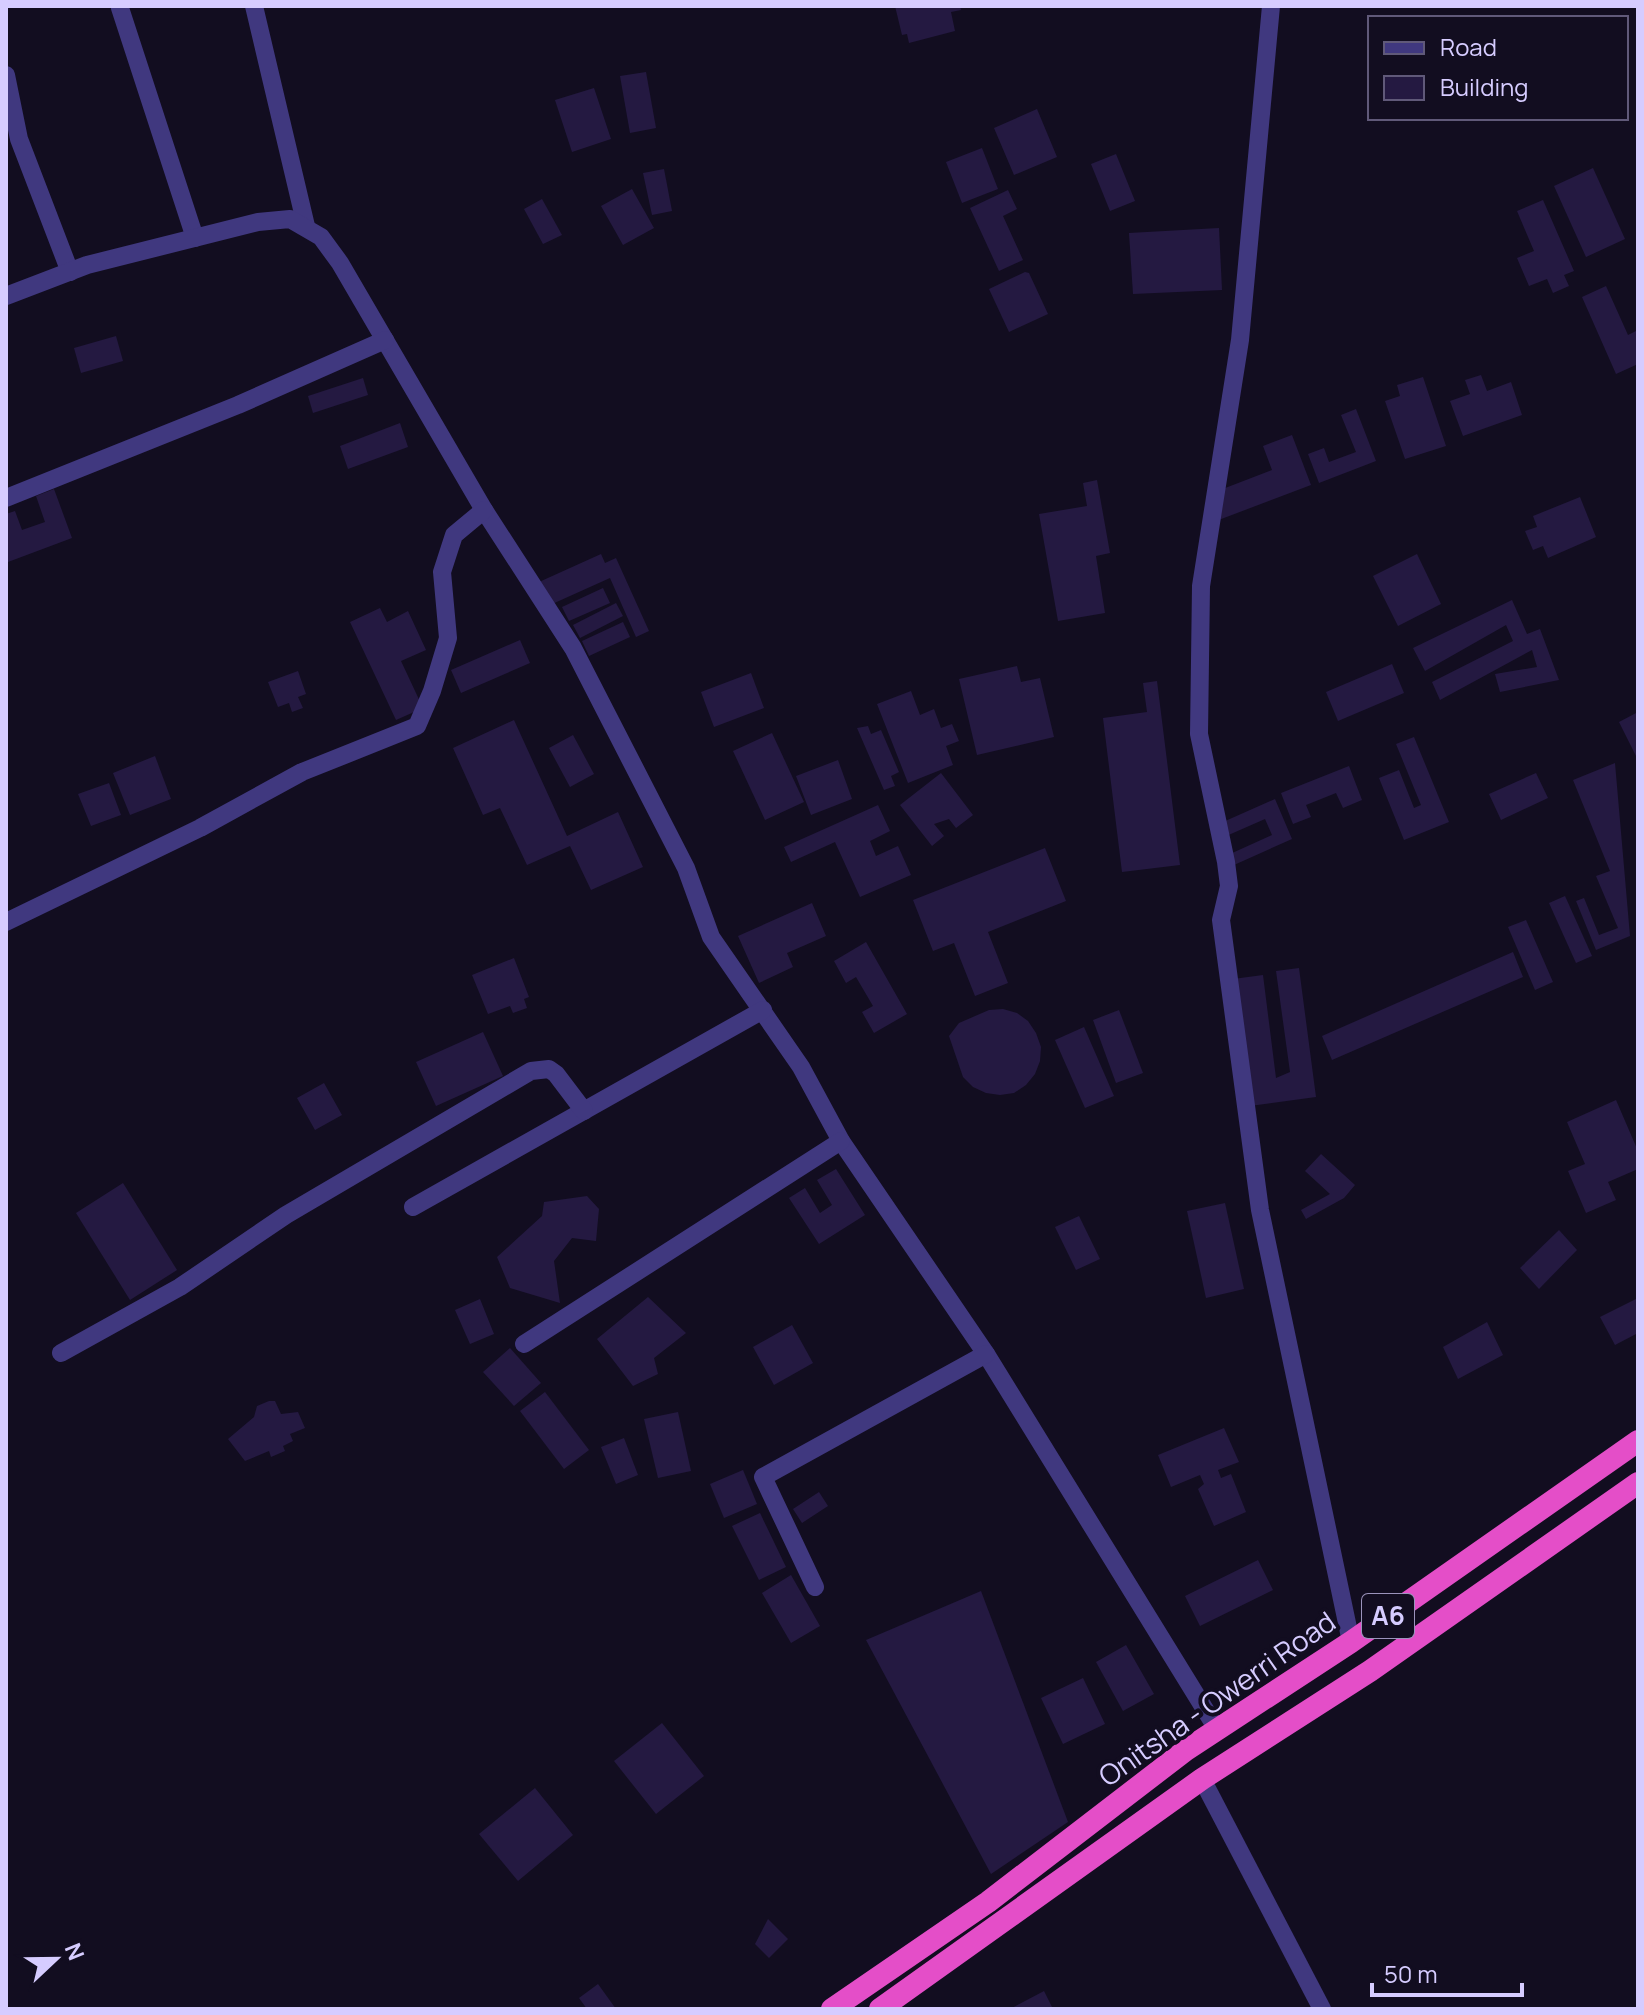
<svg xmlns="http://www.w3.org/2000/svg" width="1644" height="2015" font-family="Manrope,sans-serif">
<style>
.building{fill:#241941}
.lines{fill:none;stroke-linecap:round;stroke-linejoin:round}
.minor{stroke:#40387f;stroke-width:18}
.trunk{stroke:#e44ec8;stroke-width:22}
.labels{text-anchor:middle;stroke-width:8;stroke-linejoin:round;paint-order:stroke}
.shield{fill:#120d20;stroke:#9b93bc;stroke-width:2}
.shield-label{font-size:26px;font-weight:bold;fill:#d6ccff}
.street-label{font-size:28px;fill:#d6ccff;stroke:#120d20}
</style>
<rect width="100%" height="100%" fill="#120d20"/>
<!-- building -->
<g class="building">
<path d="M 895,6 L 960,6 L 961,10 L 951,12 L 955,31 L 909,43 L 907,34 L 902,35 Z"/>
<path d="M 646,72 L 656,128 L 630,133 L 620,76 Z"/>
<path d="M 594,88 L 611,139 L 572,152 L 555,100 Z"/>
<path d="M 1037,109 L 1057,157 L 1014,175 L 994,128 Z"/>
<path d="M 982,148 L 998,189 L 962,203 L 946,162 Z"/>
<path d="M 1116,154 L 1135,201 L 1110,211 L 1091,164 Z"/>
<path d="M 1593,168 L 1625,239 L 1586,257 L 1554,186 Z"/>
<path d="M 664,169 L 672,211 L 652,215 L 643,173 Z"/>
<path d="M 632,189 L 654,228 L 623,245 L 601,206 Z"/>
<path d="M 1008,190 L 1017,209 L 1003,216 L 1023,260 L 999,271 L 970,208 Z"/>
<path d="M 542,199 L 562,235 L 543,244 L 524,209 Z"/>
<path d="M 1543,200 L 1574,271 L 1564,275 L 1569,286 L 1553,293 L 1547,279 L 1529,286 L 1517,258 L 1534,251 L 1517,211 Z"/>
<path d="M 1219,228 L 1222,290 L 1133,294 L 1129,233 Z"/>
<path d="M 1025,272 L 1029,273 L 1048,314 L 1009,332 L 989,289 Z"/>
<path d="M 1606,286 L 1628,335 L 1638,330 L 1638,364 L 1616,374 L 1582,297 Z"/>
<path d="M 116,336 L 123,361 L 81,373 L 74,348 Z"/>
<path d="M 1481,375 L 1487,391 L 1511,382 L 1522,415 L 1463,436 L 1450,401 L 1470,394 L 1465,380 Z"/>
<path d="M 1423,377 L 1446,446 L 1405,459 L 1385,401 L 1400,396 L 1397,385 Z"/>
<path d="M 363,378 L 368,395 L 313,413 L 308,396 Z"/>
<path d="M 1356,409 L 1376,461 L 1319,483 L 1308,454 L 1324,448 L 1329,462 L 1356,452 L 1341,415 Z"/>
<path d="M 400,423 L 408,447 L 348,469 L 340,446 Z"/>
<path d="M 1292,435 L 1311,485 L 1216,521 L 1220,490 L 1272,470 L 1263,446 Z"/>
<path d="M 1097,480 L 1110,553 L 1096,556 L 1105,613 L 1058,621 L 1039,514 L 1087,506 L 1083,483 Z"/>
<path d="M 54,489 L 72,538 L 8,562 L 6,514 L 15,511 L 22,530 L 45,522 L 36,496 Z"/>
<path d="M 1580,497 L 1596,537 L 1548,558 L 1543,546 L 1533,550 L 1525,531 L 1537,527 L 1533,516 Z"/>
<path d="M 601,554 L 605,563 L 616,558 L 649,631 L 636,637 L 610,578 L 550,605 L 539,582 Z"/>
<path d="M 1417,554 L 1441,604 L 1398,626 L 1373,576 Z"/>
<path d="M 603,588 L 610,603 L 569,621 L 562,607 Z"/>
<path d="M 1512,600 L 1527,634 L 1540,629 L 1559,680 L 1500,692 L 1495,674 L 1537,667 L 1532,650 L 1440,700 L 1432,682 L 1513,641 L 1506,625 L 1425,671 L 1413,648 Z"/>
<path d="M 616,603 L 623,616 L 580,638 L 573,625 Z"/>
<path d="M 380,608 L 387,622 L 408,611 L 426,650 L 401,661 L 423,708 L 396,720 L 350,622 Z"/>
<path d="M 623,622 L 630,637 L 589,656 L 582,641 Z"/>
<path d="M 520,640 L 530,663 L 461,693 L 451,670 Z"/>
<path d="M 1392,664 L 1404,693 L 1338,721 L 1326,692 Z"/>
<path d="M 1017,666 L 1021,682 L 1040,678 L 1054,737 L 977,755 L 959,679 Z"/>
<path d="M 298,671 L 306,694 L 298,697 L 303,708 L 292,712 L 289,703 L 278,707 L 268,682 Z"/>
<path d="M 751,673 L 764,708 L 714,727 L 701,692 Z"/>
<path d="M 1157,681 L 1180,865 L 1122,872 L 1103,718 L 1147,712 L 1143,683 Z"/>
<path d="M 911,691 L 920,715 L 934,709 L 941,728 L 952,724 L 959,741 L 946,746 L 953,765 L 908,783 L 877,704 Z"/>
<path d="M 1638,712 L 1638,760 L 1619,722 Z"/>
<path d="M 514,720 L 567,836 L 618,812 L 643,867 L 591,890 L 570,846 L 527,865 L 500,808 L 483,815 L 453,748 Z"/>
<path d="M 868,726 L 871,734 L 881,730 L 899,772 L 891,776 L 895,786 L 884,790 L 857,728 Z"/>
<path d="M 772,733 L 804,802 L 765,820 L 733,751 Z"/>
<path d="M 573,735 L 594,774 L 570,787 L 549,748 Z"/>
<path d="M 1414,737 L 1449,822 L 1404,840 L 1379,778 L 1399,770 L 1414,808 L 1421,805 L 1396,744 Z"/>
<path d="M 155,756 L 171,799 L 130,815 L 113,773 Z"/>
<path d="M 838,760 L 852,799 L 811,815 L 796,776 Z"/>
<path d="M 1615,763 L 1630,936 L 1596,950 L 1576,901 L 1584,898 L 1599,935 L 1618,928 L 1596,876 L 1610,871 L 1573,780 Z"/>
<path d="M 1349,766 L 1362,800 L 1343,808 L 1336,793 L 1306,805 L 1311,817 L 1293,824 L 1281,793 Z"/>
<path d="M 941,773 L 973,815 L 956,828 L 949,819 L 934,824 L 944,836 L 932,846 L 900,805 Z"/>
<path d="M 1536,773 L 1548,798 L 1501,820 L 1489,794 Z"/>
<path d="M 109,783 L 121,815 L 91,826 L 78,794 Z"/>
<path d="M 1275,799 L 1292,839 L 1234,865 L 1230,854 L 1272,835 L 1265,819 L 1224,837 L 1223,822 Z"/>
<path d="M 878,805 L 890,831 L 870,841 L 876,856 L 898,846 L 911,875 L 860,897 L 835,842 L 791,862 L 784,847 Z"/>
<path d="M 1045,848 L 1066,901 L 988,932 L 1008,983 L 975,996 L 954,943 L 933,951 L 913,900 Z"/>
<path d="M 1565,896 L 1592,956 L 1576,963 L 1549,903 Z"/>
<path d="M 812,903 L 826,936 L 787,953 L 793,967 L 759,983 L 738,936 Z"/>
<path d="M 1526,920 L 1553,982 L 1535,990 L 1508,927 Z"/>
<path d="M 866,942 L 907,1014 L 874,1033 L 862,1012 L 873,1006 L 856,977 L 846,983 L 834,961 Z"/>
<path d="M 1513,952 L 1523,977 L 1332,1060 L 1322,1036 Z"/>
<path d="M 514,958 L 529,997 L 524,999 L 527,1008 L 513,1013 L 510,1006 L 488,1014 L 472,975 Z"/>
<path d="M 1299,968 L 1316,1097 L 1250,1106 L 1233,979 L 1263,975 L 1276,1078 L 1290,1072 L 1276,971 Z"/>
<path d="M 1003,1009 L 1017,1013 L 1028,1021 L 1036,1033 L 1041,1047 L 1040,1061 L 1035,1074 L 1026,1085 L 1014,1093 L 1000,1095 L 986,1093 L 973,1087 L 963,1077 L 949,1036 L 959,1023 L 989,1010 Z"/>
<path d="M 1119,1010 L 1143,1073 L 1116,1083 L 1093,1020 Z"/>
<path d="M 1084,1027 L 1114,1096 L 1085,1108 L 1055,1040 Z"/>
<path d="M 483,1032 L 503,1076 L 436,1106 L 416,1062 Z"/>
<path d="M 324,1083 L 342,1115 L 315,1130 L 297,1098 Z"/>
<path d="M 1616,1100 L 1638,1151 L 1638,1169 L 1608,1182 L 1616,1200 L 1586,1213 L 1568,1171 L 1585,1164 L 1567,1122 Z"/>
<path d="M 1321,1154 L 1355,1185 L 1344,1198 L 1306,1219 L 1301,1210 L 1330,1194 L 1305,1171 Z"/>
<path d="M 836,1169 L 865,1215 L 819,1244 L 789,1198 L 805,1188 L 820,1213 L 832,1205 L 817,1180 Z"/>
<path d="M 123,1183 L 177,1270 L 130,1300 L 76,1213 Z"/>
<path d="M 587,1196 L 599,1209 L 596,1241 L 572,1238 L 554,1261 L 560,1303 L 510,1288 L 497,1257 L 542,1216 L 544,1202 Z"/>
<path d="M 1225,1203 L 1244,1289 L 1206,1298 L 1187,1211 Z"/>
<path d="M 1079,1216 L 1100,1259 L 1076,1270 L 1055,1227 Z"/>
<path d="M 1559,1230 L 1577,1250 L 1539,1289 L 1520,1268 Z"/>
<path d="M 648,1297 L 686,1333 L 654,1358 L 658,1374 L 633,1386 L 597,1339 Z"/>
<path d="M 1638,1298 L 1638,1333 L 1615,1345 L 1600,1317 Z"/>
<path d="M 480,1299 L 494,1334 L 470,1344 L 455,1310 Z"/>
<path d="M 1487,1322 L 1503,1355 L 1458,1379 L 1443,1347 Z"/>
<path d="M 792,1325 L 813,1363 L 774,1385 L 753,1347 Z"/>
<path d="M 510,1348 L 541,1383 L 514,1406 L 483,1372 Z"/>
<path d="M 545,1392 L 589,1450 L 564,1469 L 520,1411 Z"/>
<path d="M 269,1401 L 275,1401 L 281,1414 L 298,1412 L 305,1428 L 290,1434 L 293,1441 L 283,1446 L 285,1451 L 271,1457 L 269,1451 L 245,1461 L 228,1439 L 254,1417 L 257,1406 Z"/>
<path d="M 678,1412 L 691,1471 L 658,1478 L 644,1419 Z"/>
<path d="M 1224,1428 L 1239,1462 L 1218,1470 L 1221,1478 L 1231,1474 L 1246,1512 L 1214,1526 L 1198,1489 L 1204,1484 L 1200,1475 L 1171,1487 L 1158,1455 Z"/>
<path d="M 624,1438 L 638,1475 L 616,1484 L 601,1447 Z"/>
<path d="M 743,1470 L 757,1504 L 724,1518 L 710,1484 Z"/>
<path d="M 819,1492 L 828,1506 L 802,1523 L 793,1509 Z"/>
<path d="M 760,1513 L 786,1567 L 759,1580 L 732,1526 Z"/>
<path d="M 1258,1560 L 1273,1590 L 1200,1626 L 1185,1596 Z"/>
<path d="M 791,1575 L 820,1626 L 791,1643 L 762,1593 Z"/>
<path d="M 981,1591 L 1068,1822 L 991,1874 L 866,1640 Z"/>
<path d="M 1126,1645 L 1154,1694 L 1123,1711 L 1096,1662 Z"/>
<path d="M 1083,1678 L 1105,1724 L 1063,1744 L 1041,1698 Z"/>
<path d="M 662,1723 L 704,1776 L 656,1814 L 614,1761 Z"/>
<path d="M 535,1788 L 573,1835 L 518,1881 L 479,1834 Z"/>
<path d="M 768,1919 L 788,1939 L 769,1958 L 755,1944 Z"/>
<path d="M 598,1984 L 616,2009 L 587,2009 L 579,1998 Z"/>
<path d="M 1044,1991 L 1053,2009 L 1010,2009 Z"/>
</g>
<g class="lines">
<!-- minor -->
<g class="minor">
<path d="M 254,6 L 306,226"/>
<path d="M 1271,6 L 1240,340 L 1201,586 L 1199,734 L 1226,862 L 1229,886 L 1221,920 L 1260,1210 L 1351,1642"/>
<path d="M 120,8 L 195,238"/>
<path d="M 6,75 L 19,139 L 70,272"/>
<path d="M 6,296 L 87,265 L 258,222 L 290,219 L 321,237 L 340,263 L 484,510 L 573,648 L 686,868 L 711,937 L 801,1067 L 841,1141 L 986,1354 L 1217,1729"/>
<path d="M 6,498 L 238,405 L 385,340"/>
<path d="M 6,922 L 200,828 L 302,772 L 417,726 L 432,691 L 448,638 L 442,572 L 454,535 L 484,510"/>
<path d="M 413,1207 L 763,1010"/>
<path d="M 524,1344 L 841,1141"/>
<path d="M 61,1353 L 180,1287 L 286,1215 L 531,1071 L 549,1069 L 556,1074 L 584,1111"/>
<path d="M 815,1587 L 763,1477 L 986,1354"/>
<path d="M 1202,1779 L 1322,2009"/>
</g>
<!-- trunk -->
<g class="trunk">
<path d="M 832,2009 L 988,1902 L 1186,1750 L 1351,1642 L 1638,1441"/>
<path d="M 880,2009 L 1202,1779 L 1370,1671 L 1638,1483"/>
</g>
</g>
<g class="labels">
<!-- shield labels -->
<rect class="shield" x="1362" y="1594" width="52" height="44" rx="6"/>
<g class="shield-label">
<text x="1388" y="1625">A6</text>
</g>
<!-- street labels -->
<g class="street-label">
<text transform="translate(1217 1699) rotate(-35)" y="10">Onitsha - Owerri Road</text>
</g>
</g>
<!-- border -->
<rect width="1644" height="2015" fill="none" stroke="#d6ccff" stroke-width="16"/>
<!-- legend -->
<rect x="1368" y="16" width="260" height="104" fill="#120d20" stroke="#605979" stroke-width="2"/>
<rect x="1384" y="42" width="40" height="12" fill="#40387f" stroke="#605979" stroke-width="2"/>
<text x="1440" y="56" font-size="24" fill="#d6ccff">Road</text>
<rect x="1384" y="76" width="40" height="24" fill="#241941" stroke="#605979" stroke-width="2"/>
<text x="1440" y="96" font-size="24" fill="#d6ccff">Building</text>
<!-- north arrow -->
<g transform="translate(56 1959) rotate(68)" stroke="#120d20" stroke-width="6" paint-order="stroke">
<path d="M0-6L14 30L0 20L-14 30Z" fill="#d6ccff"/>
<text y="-12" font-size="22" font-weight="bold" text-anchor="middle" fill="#d6ccff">N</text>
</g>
<!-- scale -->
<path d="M1372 1983v12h150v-12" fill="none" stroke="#d6ccff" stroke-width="4"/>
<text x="1384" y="1983" font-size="24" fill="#d6ccff" stroke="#120d20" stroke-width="6" paint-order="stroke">50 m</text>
</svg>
